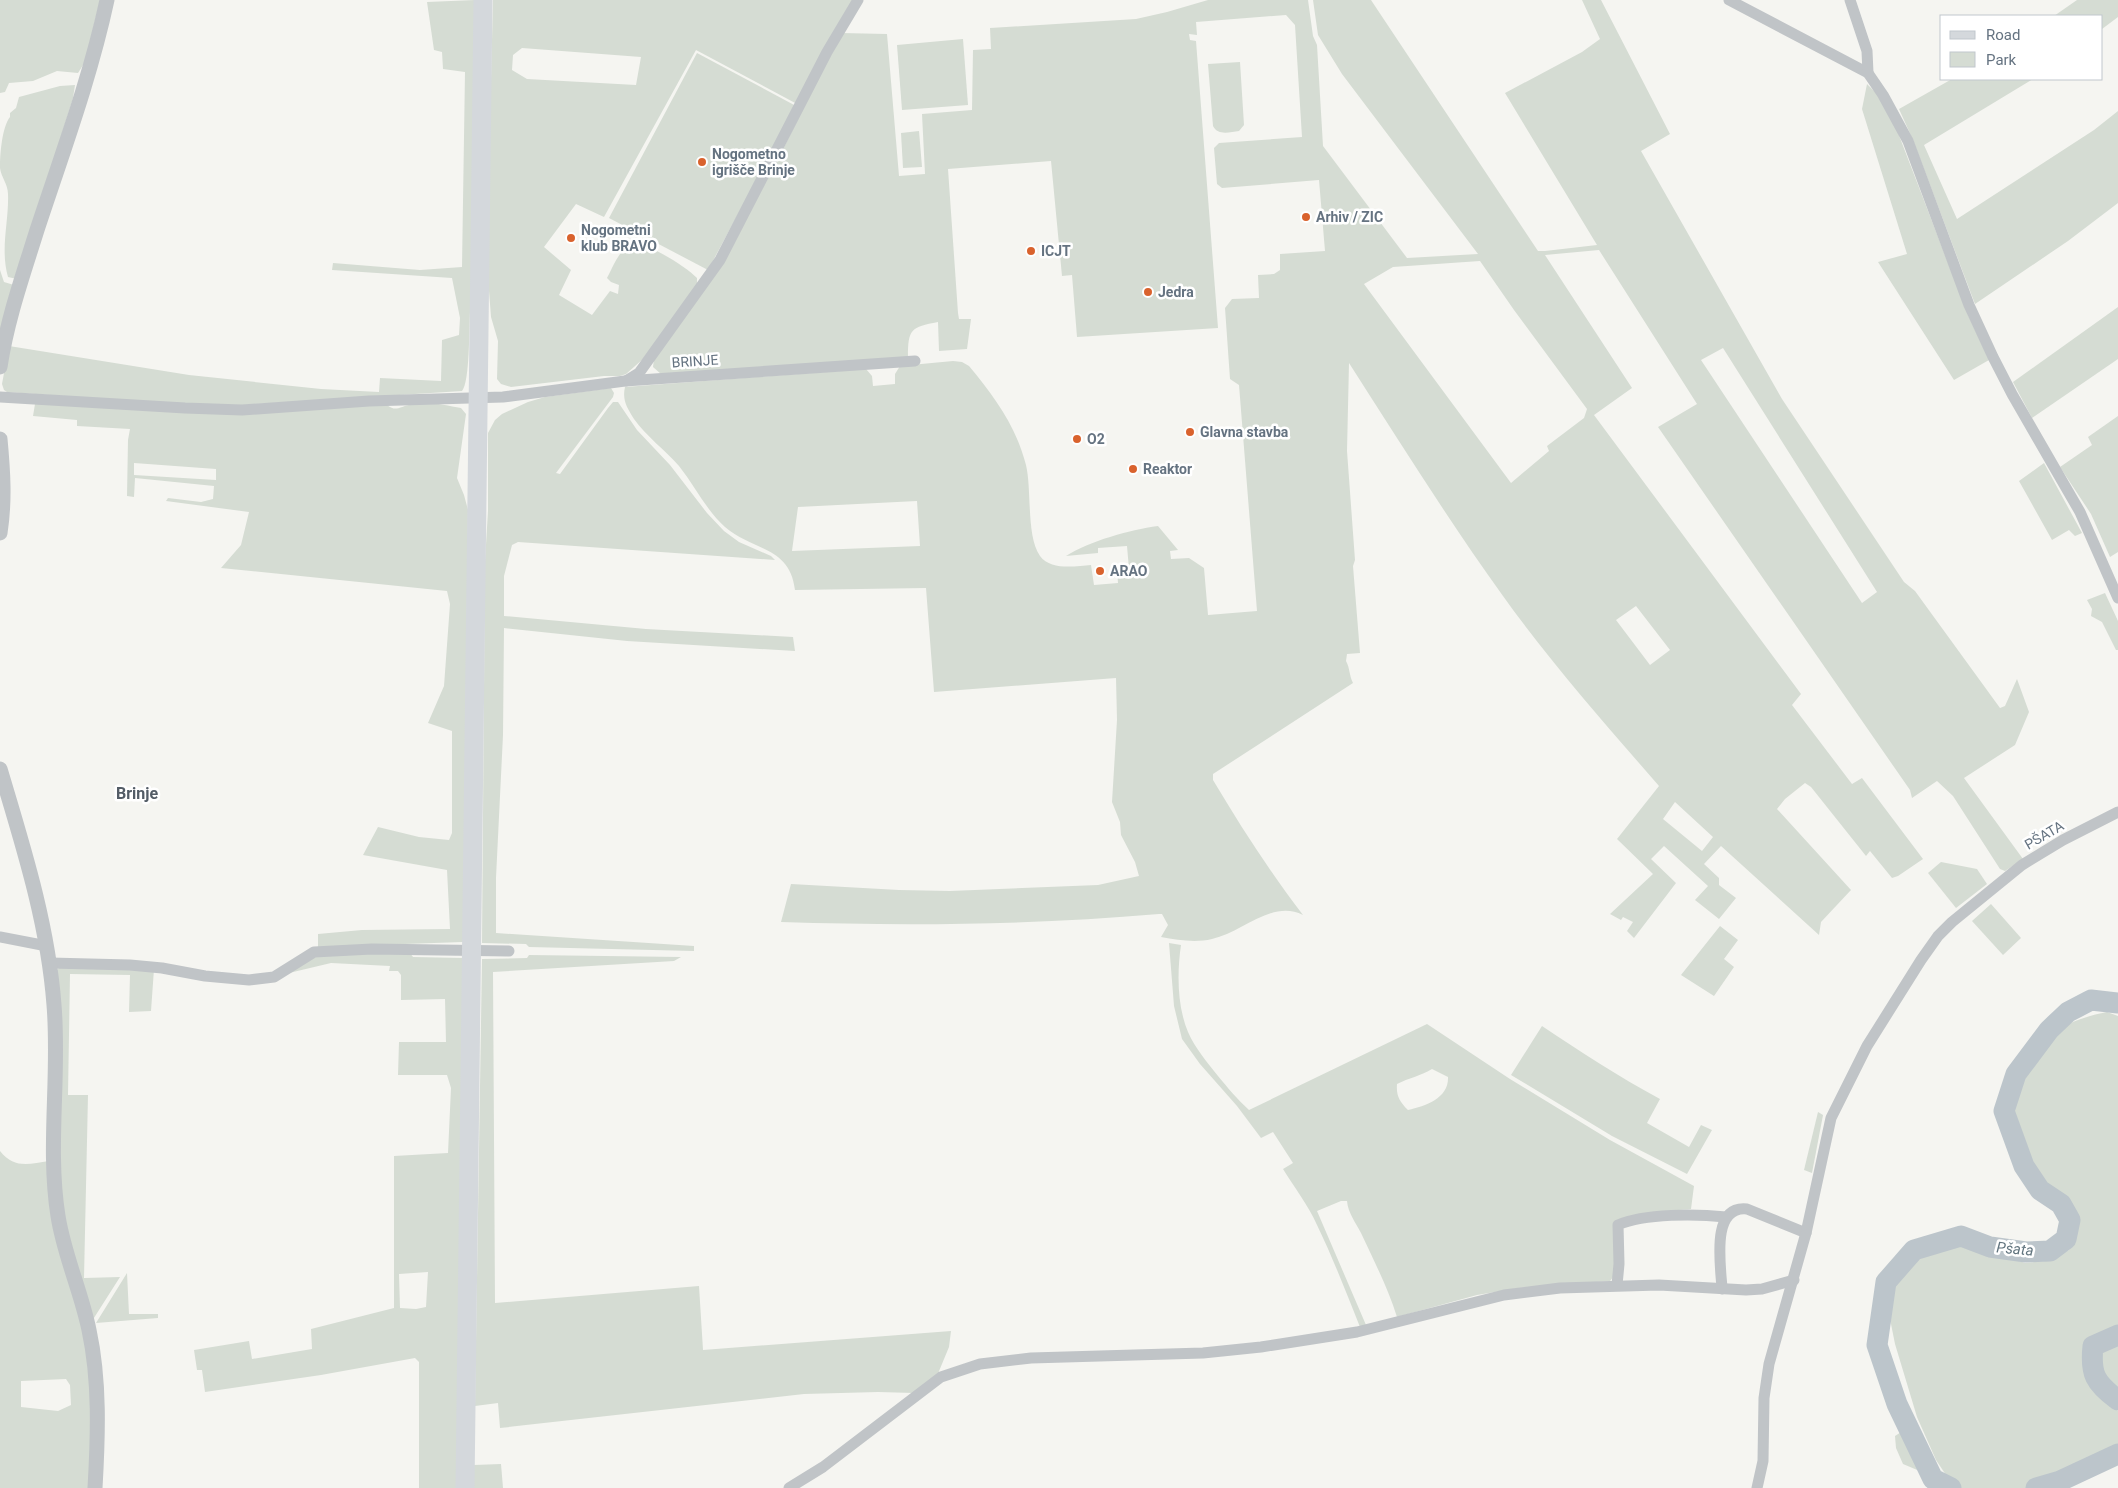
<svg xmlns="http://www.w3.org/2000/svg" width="2118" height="1488" font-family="Roboto,sans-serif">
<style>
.green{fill:#d5dcd3;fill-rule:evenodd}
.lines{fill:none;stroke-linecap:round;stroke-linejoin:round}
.river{stroke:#bcc5cb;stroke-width:21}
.minor{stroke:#c0c4c7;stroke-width:11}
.tertiary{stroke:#c0c4c7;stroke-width:15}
.primary{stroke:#d4d8dc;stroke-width:19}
.poi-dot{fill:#d9622d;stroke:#fff;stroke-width:2}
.labels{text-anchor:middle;stroke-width:5;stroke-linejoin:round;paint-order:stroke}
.poi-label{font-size:14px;font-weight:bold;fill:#657381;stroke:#fff;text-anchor:start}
.street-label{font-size:14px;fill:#657381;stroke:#fff}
.water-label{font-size:15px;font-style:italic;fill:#61747e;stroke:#fff}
.quarter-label{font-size:16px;font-weight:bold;fill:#535c66;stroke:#fff}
</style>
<rect width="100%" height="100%" fill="#f5f5f1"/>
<!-- green -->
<g class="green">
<path d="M 0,0 L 100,0 L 85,62 L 78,73 L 57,71 L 33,81 L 9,83 L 5,92 L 0,93 Z"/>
<path d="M 475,0 C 474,104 474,208 470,312 C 469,327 470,382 462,391 L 243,405 L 179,404 L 7,392 L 4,390 L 2,384 L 9,346 L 189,375 L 321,389 L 379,392 L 380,378 L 441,381 L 442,340 L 459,335 L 460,318 L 452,278 L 332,270 L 333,263 L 420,270 L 462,267 L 465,72 L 443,69 L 442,52 L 434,50 L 427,2 Z"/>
<path d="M 493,0 L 854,0 L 797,104 L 696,50 L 604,217 L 576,204 L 544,247 L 571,270 L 559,295 L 592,315 L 610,291 L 618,294 L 619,285 L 611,282 L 607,278 C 612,269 619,250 629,246 C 646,240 685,266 697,278 L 697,287 L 643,359 L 626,374 L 620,376 L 604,376 L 511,387 L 501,384 L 497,379 L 498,341 L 491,317 L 488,278 L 489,160 ZM 522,48 L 641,57 L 636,85 L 527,79 L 512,70 L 513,55 Z"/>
<path d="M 1208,0 L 1308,0 L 1313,36 L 1317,45 L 1323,146 L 1407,258 L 1478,254 L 1342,74 L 1318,35 L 1313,0 L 1371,0 L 1538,251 L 1545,251 L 1597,245 L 1505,93 L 1582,52 L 1600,39 L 1582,0 L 1601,0 L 1670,134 L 1641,151 L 1782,399 L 1904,582 L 1915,591 L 2000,708 L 2005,706 L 2017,679 L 2029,712 L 2015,745 L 1964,778 L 2023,859 L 2005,871 L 2000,869 L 1953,796 L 1937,781 L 1912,798 L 1910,790 L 1658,427 L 1697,404 L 1599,250 L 1545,255 L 1632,388 L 1594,415 L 1801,694 L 1792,705 L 1852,784 L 1862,778 L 1923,859 L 1898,876 L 1892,878 L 1870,851 L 1866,856 L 1811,787 L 1805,783 L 1785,799 L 1777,809 L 1851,890 L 1821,922 L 1819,935 L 1721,846 L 1704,864 L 1719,878 L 1719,885 L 1736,898 L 1719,919 L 1695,900 L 1708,886 L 1664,846 L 1651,859 L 1676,883 L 1634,938 L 1627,931 L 1633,922 L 1623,917 L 1621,920 L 1610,914 L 1653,874 L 1617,839 L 1659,786 C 1606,725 1551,663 1503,596 C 1449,521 1399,441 1349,363 L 1347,451 L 1355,560 L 1353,566 L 1360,653 L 1347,654 L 1346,661 C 1350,668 1349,675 1353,683 L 1213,774 L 1213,780 C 1241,827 1270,872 1303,915 C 1272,899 1242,933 1212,939 C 1195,943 1178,940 1161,937 L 1168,925 L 1162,914 L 1159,914 C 1032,925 908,926 781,922 L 791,884 L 899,890 L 950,891 L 1098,885 L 1139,876 L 1135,862 L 1121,835 L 1120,822 L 1112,802 L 1117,720 L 1116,678 L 934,692 L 926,588 L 795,590 C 790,546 753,551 725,527 C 706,510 695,486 679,466 C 665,450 646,436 634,419 C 627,408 622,400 625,387 L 866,369 L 872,376 L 873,386 L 895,384 L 895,374 L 900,366 L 953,361 L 962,362 L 969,366 C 994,396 1016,426 1026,465 C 1032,490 1026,536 1040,556 C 1051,571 1076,566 1091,565 L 1094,585 L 1118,583 L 1117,570 L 1129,569 L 1127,546 L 1098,548 L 1098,553 L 1066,556 C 1090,541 1129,530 1158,526 L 1178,550 L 1170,551 L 1171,559 L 1189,558 L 1204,568 L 1208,615 L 1257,611 L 1239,385 L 1230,379 L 1225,308 L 1232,299 L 1259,298 L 1258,275 L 1274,274 L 1280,270 L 1280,254 L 1325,251 L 1319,180 L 1222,188 L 1217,184 L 1214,148 L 1219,143 L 1302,137 L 1295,25 L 1286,15 L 1196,22 L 1197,35 L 1189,34 L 1190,40 L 1196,41 L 1218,328 L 1077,337 L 1072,275 L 1062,276 L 1051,161 L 948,169 L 958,313 L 959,319 L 971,319 L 967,349 L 939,351 L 938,322 C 911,327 908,329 908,357 L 661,374 L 653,367 L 654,359 L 722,263 L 776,163 L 841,33 L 887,34 L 899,176 L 925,174 L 922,114 L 972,110 L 973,50 L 991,49 L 990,28 L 1136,19 L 1167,12 ZM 1480,261 L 1514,310 L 1587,409 L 1584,418 L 1547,446 L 1549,451 L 1511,483 L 1364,284 L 1393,267 ZM 1723,348 L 1877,592 L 1862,603 L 1701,360 ZM 917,501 L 920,546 L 792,551 L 798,507 ZM 1636,606 L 1670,650 L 1650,665 L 1616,620 ZM 1675,802 L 1713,837 L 1702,851 L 1663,819 Z"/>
<path d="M 2077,0 L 2118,0 L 2118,17 L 2102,29 L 2102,16 L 2054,16 Z"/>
<path d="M 963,39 L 968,105 L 902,110 L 897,45 Z"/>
<path d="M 697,53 L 796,106 L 708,270 L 609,218 Z"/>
<path d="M 1240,62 L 1244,125 L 1239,131 C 1230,132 1218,136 1213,126 L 1208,64 Z"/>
<path d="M 1952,79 L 2033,79 L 1924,145 L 1957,219 L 2094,130 L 2118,111 L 2118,203 L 2068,241 L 1975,304 L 1913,140 L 1899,109 Z"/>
<path d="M 1867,84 L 1880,97 L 1895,125 L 1968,315 L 1989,360 L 1954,380 L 1878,262 L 1907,254 L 1862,109 Z"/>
<path d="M 75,85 L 73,98 L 17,279 L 8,277 C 0,249 9,222 8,194 C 8,184 1,177 0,168 C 0,154 2,127 10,117 L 10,113 L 16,108 L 19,97 L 60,86 Z"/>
<path d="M 919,131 L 922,167 L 903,168 L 901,133 Z"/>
<path d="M 0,270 L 4,282 L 14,285 L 0,337 Z"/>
<path d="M 2118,307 L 2118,359 L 2032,418 L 2013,382 Z"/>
<path d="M 611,388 L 614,393 L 613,397 L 556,473 L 560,474 L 608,408 L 613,402 L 618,402 L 637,430 L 670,465 L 707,513 L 724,531 L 739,542 L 771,556 L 775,560 L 518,542 L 512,545 L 504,576 L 504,616 L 646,629 L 793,637 L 795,651 L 627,641 L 504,628 L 503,735 L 496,878 L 496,933 L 694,946 L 694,951 L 529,947 L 526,944 L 482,943 L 485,561 L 488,511 L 488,433 L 495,420 L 502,414 L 528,402 L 545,397 Z"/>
<path d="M 35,404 L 387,405 C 396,412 399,407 409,405 C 425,400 445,405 461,408 L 466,414 L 457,478 L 464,495 L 468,510 L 463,942 L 318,947 L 318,934 L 362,930 L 450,929 L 447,870 L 363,855 L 378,827 L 419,837 L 449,840 L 452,833 L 452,731 L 428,723 L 444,686 L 450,604 L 447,591 L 221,568 L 241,545 L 249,512 L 166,501 L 168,498 L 201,502 L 213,499 L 214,486 L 135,478 L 134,497 L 127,496 L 128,440 L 130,429 L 77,426 L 77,420 L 33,416 ZM 134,463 L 216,469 L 216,480 L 134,475 Z"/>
<path d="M 2118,416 L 2118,552 L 2110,557 L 2091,514 L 2060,467 L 2092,445 L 2088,437 Z"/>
<path d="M 2044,463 L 2082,533 L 2075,536 L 2069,530 L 2052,540 L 2019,481 Z"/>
<path d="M 2105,593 L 2118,621 L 2118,650 L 2116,650 L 2102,622 L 2091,616 L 2092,609 L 2087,600 Z"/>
<path d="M 1941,862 L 1977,869 L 1987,884 L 1956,908 L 1928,873 Z"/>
<path d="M 1991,904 L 2021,938 L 2003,955 L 1972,921 Z"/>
<path d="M 1720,926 L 1738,940 L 1724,959 L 1734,967 L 1714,996 L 1681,975 Z"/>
<path d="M 1169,943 L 1181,945 C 1177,972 1177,1006 1188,1032 C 1195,1048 1207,1062 1218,1076 C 1228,1088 1237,1099 1249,1110 L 1427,1024 L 1510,1079 L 1610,1140 L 1694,1186 L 1691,1209 L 1667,1211 L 1617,1220 L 1614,1276 L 1610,1281 L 1519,1288 L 1477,1295 L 1397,1317 C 1388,1288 1374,1261 1361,1233 C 1356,1223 1348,1213 1347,1201 L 1341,1201 L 1317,1211 L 1366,1325 L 1360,1327 C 1346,1292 1333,1258 1317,1225 C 1308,1205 1294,1187 1283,1169 L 1293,1163 L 1273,1132 L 1261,1138 L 1237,1106 L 1200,1064 L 1182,1039 L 1174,1006 ZM 1432,1069 L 1448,1077 C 1449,1098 1426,1106 1408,1110 C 1400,1102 1396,1096 1397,1084 C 1409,1078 1420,1076 1432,1069 Z"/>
<path d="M 410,953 L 413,957 L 463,958 L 457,1488 L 419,1488 L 419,1362 L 415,1358 L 321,1375 L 205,1392 L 202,1370 L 197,1370 L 194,1350 L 249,1341 L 252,1359 L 312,1349 L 311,1329 L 394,1308 L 394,1156 L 448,1153 L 451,1088 L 447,1075 L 398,1075 L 399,1042 L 446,1042 L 445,999 L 401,1000 L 401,975 L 398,971 L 389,971 L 390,966 L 331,963 L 289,973 L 309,959 L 322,955 ZM 428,1272 L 426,1307 L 416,1309 L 400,1308 L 399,1274 Z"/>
<path d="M 529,955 L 681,957 L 674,961 L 493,972 L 495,1303 L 699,1286 L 703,1350 L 951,1331 L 949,1347 L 937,1376 L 914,1393 L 878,1392 L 804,1394 L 500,1428 L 498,1403 L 475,1406 L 482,959 L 527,958 Z"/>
<path d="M 61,966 L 154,969 L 151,1011 L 129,1012 L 130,975 L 70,974 L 68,1095 L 88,1095 L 84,1278 L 120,1277 L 92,1321 L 70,1249 L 60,1187 L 57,970 Z"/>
<path d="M 2107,1012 L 2118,1016 L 2118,1394 L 2108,1403 L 2118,1411 L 2118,1444 L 2113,1449 L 2081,1468 L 2044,1477 L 2028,1488 L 1959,1488 L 1952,1484 L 1936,1460 L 1917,1417 L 1895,1344 L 1888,1309 L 1891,1283 L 1898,1270 L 1917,1251 L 1930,1245 L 1961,1241 L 2025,1263 L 2046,1261 L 2069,1250 L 2077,1234 L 2076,1214 L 2064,1197 L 2043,1188 L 2025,1162 L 2009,1113 C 2019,1090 2032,1054 2050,1037 C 2066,1022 2087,1016 2107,1012 Z"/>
<path d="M 1542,1026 C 1581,1052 1619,1077 1660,1099 L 1647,1123 L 1689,1147 L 1701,1125 L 1712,1130 L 1687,1174 L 1612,1136 L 1511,1075 Z"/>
<path d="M 1818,1112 L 1823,1115 L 1812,1173 L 1804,1170 Z"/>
<path d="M 0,1151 C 14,1169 29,1164 49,1161 L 85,1333 L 91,1391 L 90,1488 L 0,1488 ZM 66,1379 L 70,1385 L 71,1405 L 58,1411 L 21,1407 L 21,1381 Z"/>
<path d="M 127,1273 L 129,1314 L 158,1314 L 158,1318 L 96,1323 Z"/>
<path d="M 1906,1429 L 1922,1472 L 1903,1464 L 1896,1448 L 1895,1436 Z"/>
<path d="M 501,1464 L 503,1488 L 474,1488 L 474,1465 Z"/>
</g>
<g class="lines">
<!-- river -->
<g class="river">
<path d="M 2118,1335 L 2093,1346 C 2090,1374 2095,1383 2118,1400"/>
<path d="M 1951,1488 L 1933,1479 L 1897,1404 L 1877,1345 L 1886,1282 L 1914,1250 L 1961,1236 L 1990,1247 L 2026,1252 L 2050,1251 L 2066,1239 L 2070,1220 L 2061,1204 L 2040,1190 L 2024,1166 L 2004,1111 L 2016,1074 L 2049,1030 L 2068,1012 L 2091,1000 L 2118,1003"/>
<path d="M 2036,1488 L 2060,1481 L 2118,1454"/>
</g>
<!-- minor -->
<g class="minor">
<path d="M 1729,0 L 1868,73 L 1883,95 L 1908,141 L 1969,305 L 1993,357 L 2012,394 L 2080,512 L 2118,598"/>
<path d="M 1850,0 L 1867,51 L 1868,73"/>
<path d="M 626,381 L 639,373 L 720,260 L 827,52 L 858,0"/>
<path d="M 0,397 L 185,408 L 242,410 L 369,401 L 503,397 L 625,381 L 915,361"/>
<path d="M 0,937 L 47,946"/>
<path d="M 50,963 L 130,965 L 162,968 L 205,976 L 249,980 L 274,977 L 314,952 L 372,949 L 509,951"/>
<path d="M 1617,1285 L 1619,1264 L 1618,1225 C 1645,1213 1697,1214 1726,1217"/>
<path d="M 1722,1289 C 1721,1267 1710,1205 1747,1209 L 1806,1233"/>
<path d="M 789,1488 L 823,1467 L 941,1377 L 980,1364 L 1031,1358 L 1203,1353 L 1261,1347 L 1357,1332 L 1504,1295 L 1560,1288 L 1659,1285 L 1746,1290 L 1762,1289 L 1794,1280"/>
<path d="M 1757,1488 L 1763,1461 L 1764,1398 L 1769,1364 L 1806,1233 L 1831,1118 L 1867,1046 L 1921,960 L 1938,936 L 1952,922 L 2022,865 L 2063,840 L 2118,812"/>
</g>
<!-- tertiary -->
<g class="tertiary">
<path d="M 0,367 C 7,320 23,275 37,230 C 62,154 90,79 107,0"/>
<path d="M 0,439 C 3,471 5,501 0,533"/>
<path d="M 0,769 C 23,846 48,924 54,1005 C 60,1075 47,1147 58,1216 C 64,1255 81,1291 89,1330 C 100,1381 98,1436 95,1488"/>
</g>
<!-- primary -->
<path class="primary" d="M 465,1488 L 483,0"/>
</g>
<!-- markers -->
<g class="poi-dot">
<circle cx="702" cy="162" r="5"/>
<circle cx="1306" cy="217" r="5"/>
<circle cx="571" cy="238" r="5"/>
<circle cx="1031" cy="251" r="5"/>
<circle cx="1148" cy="292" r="5"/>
<circle cx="1190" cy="432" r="5"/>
<circle cx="1077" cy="439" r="5"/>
<circle cx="1133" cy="469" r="5"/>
<circle cx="1100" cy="571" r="5"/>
</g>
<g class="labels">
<!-- poi labels -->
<g class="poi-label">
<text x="712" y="159">Nogometno<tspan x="712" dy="16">igrišče Brinje</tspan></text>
<text x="1316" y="222">Arhiv / ZIC</text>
<text x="581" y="235">Nogometni<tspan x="581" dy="16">klub BRAVO</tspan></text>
<text x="1041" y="256">ICJT</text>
<text x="1158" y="297">Jedra</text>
<text x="1200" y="437">Glavna stavba</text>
<text x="1087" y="444">O2</text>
<text x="1143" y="474">Reaktor</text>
<text x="1110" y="576">ARAO</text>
</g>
<!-- street labels -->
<g class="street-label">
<text transform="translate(695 361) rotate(-4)" y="5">BRINJE</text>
<text transform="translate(2044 835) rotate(-30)" y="5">PŠATA</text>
</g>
<!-- water labels -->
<g class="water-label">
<text transform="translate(2015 1249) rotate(5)" y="5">Pšata</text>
</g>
<!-- quarter labels -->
<g class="quarter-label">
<text x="137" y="799">Brinje</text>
</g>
</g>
<!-- legend -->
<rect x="1940" y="15" width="162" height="65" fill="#ffffff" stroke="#c1c7cd"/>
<rect x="1950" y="31" width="25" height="8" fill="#d4d8dc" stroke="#c1c7cd"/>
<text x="1986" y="40" font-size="15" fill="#657381">Road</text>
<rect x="1950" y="52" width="25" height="15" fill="#d5dcd3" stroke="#c1c7cd"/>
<text x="1986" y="65" font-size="15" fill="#657381">Park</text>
</svg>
